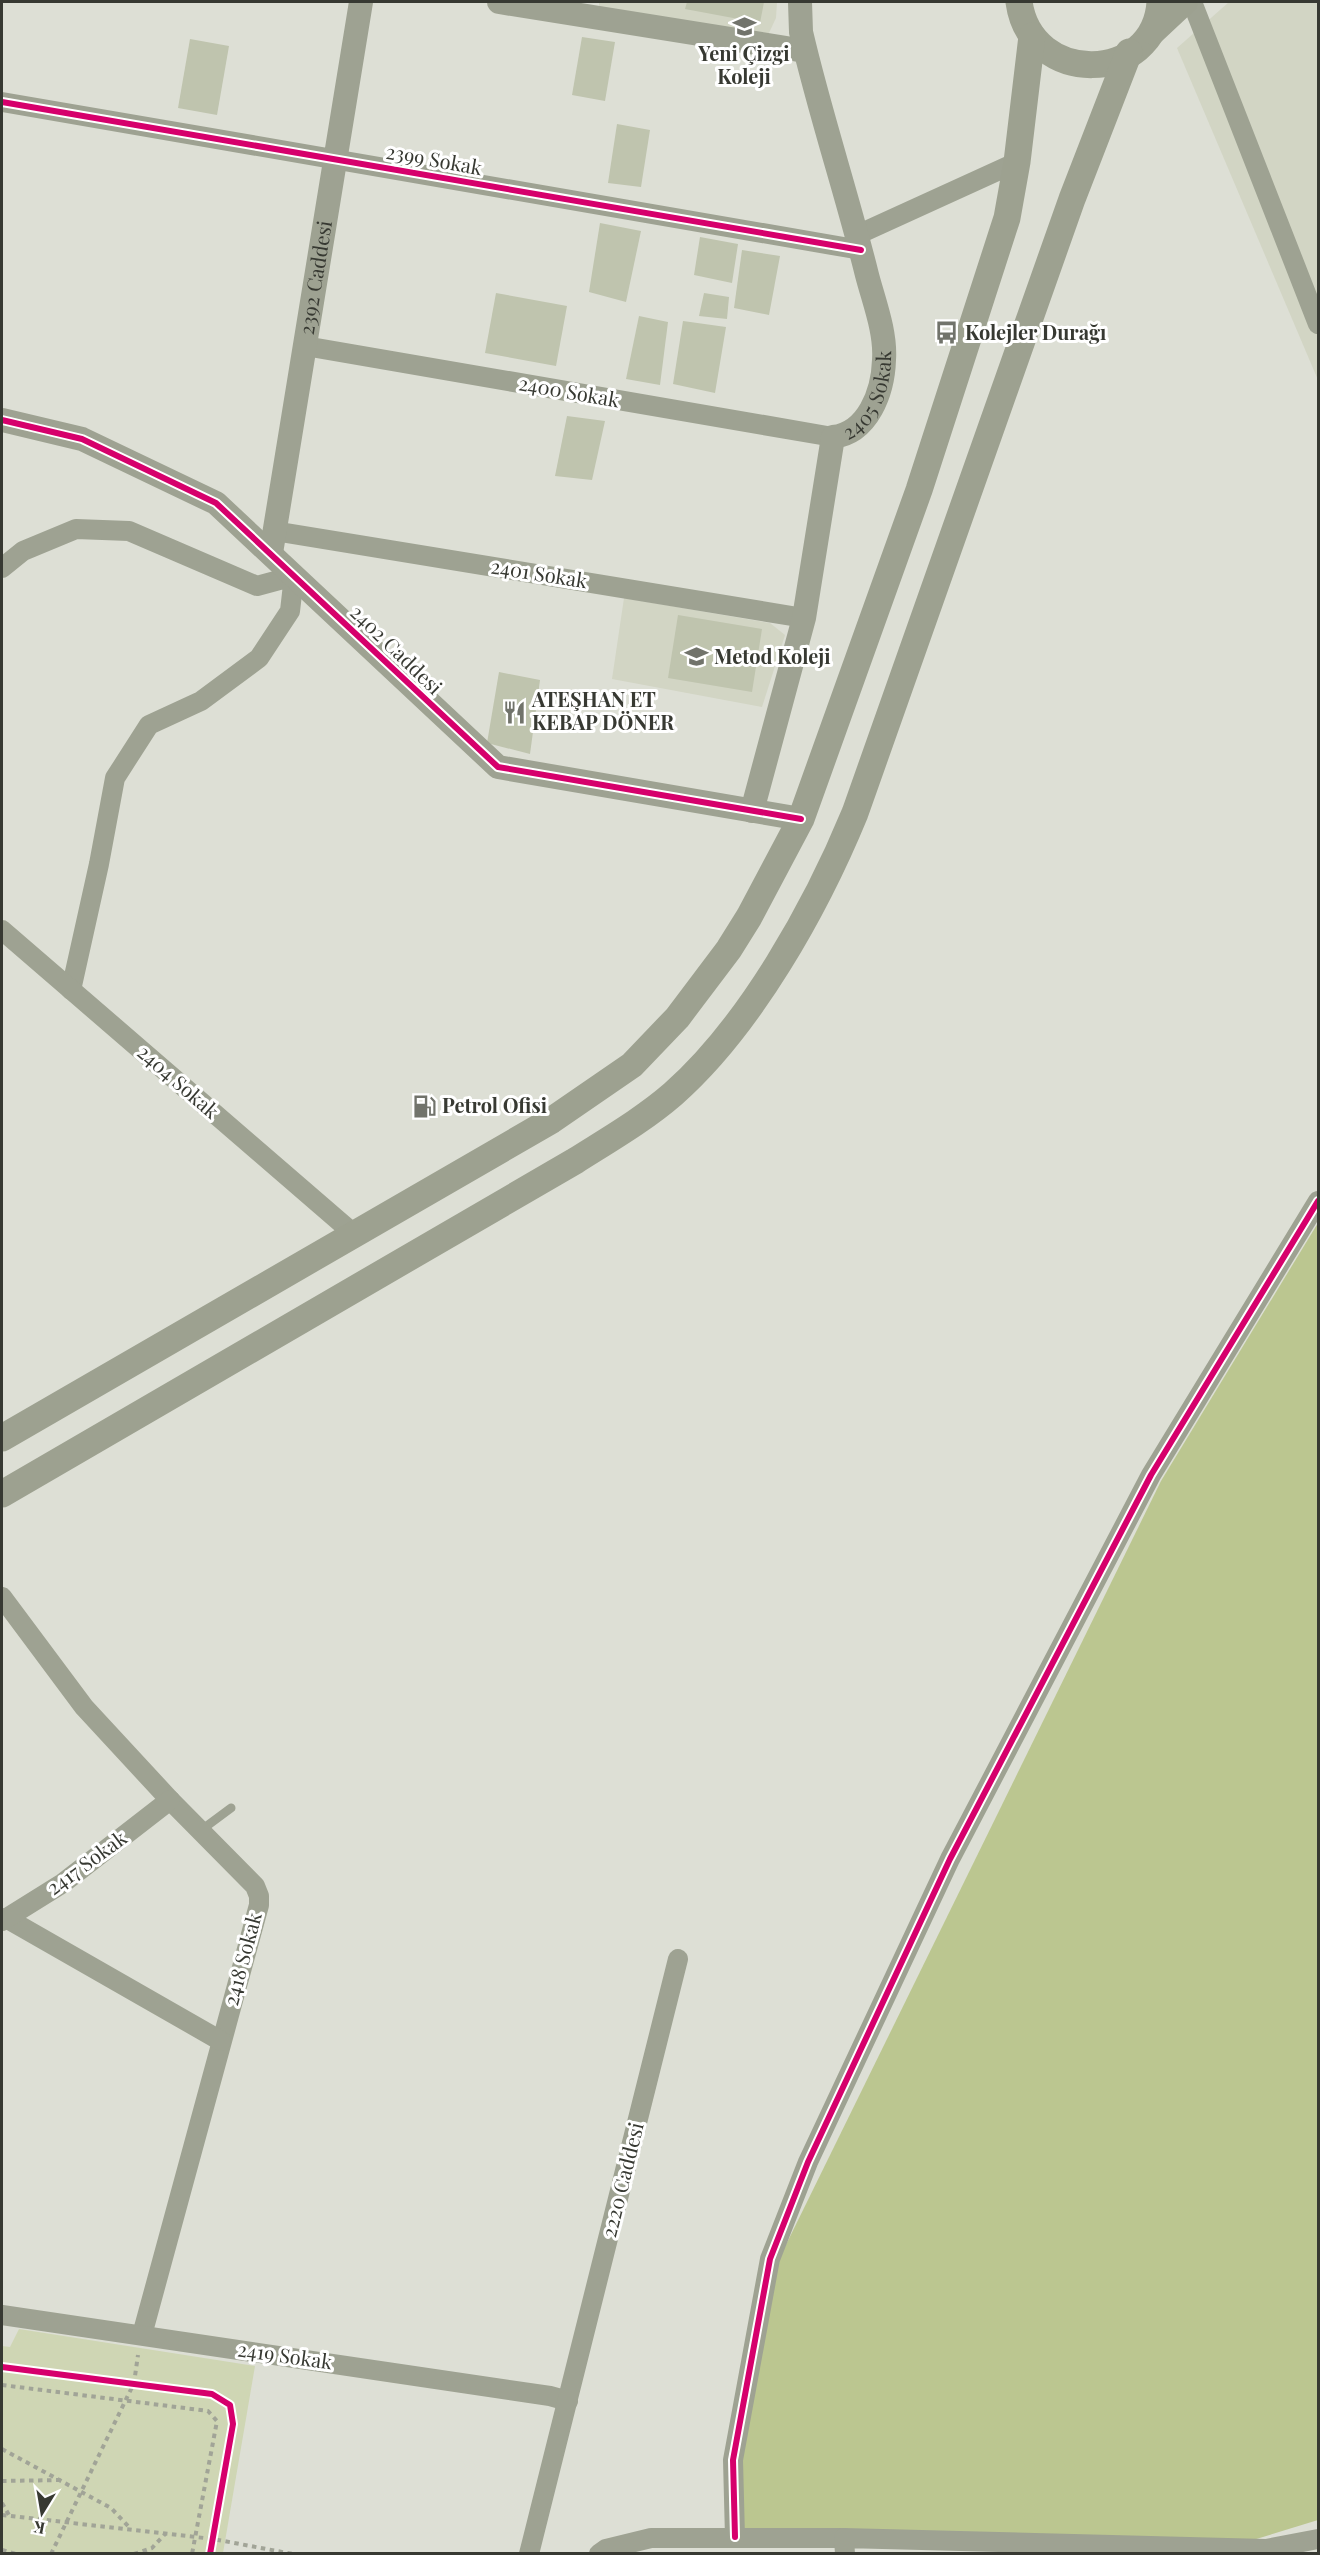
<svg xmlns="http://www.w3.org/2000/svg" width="1320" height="2555" font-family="'Playfair Display',serif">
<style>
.built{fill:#d2d5c4}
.green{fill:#cfd6b4}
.forest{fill:#bbc690}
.building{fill:#bfc4ae}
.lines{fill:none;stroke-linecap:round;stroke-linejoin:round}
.path{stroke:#a1a497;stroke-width:4;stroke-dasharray:4.5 4.5;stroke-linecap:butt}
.service{stroke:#9ea292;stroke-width:9}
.minor{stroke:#9ea292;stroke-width:20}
.tertiary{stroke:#9ea292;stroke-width:24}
.secondary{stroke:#9da190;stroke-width:27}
.cycleway-casing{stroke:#fff;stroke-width:10}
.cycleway{stroke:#d6006c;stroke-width:6}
.labels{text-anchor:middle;stroke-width:6;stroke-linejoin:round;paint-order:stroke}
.poi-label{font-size:20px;font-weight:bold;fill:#373932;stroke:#fff;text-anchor:start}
.street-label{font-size:20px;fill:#373932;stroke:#fff}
</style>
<rect width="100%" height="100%" fill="#dddfd5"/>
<!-- built -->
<g class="built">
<path d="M 599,2 L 777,2 L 776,18 L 768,35 L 599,7 Z"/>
<path d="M 1229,2 L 1318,2 L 1318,380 L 1177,48 Z"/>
<path d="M 624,598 L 770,623 L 785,635 L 762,707 L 612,679 Z"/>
</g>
<!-- green -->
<path class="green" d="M 19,2329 L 255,2366 L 223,2553 L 2,2553 L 2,2346 L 10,2347 Z"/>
<!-- forest -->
<path class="forest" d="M 1318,1223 L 1318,2520 L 1253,2540 L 742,2529 L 739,2460 L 778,2261 L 1161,1481 Z"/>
<!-- building -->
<g class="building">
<path d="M 687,2 L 764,2 L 760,23 L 685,9 Z"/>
<path d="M 582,37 L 615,42 L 605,101 L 572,95 Z"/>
<path d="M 190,39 L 229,46 L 217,115 L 178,108 Z"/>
<path d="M 617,124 L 650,130 L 641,187 L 608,183 Z"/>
<path d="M 600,223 L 641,231 L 626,302 L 589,292 Z"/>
<path d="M 700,237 L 738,244 L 732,283 L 694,275 Z"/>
<path d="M 742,250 L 780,256 L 769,315 L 734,308 Z"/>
<path d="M 496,293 L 567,306 L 556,366 L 485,353 Z"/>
<path d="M 704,293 L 729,297 L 727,319 L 699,316 Z"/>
<path d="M 639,316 L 668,322 L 660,385 L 626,379 Z"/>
<path d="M 683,321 L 726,327 L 715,393 L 673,384 Z"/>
<path d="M 567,416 L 605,421 L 592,480 L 555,476 Z"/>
<path d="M 678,615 L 762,629 L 752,692 L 668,678 Z"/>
<path d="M 499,672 L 540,680 L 530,754 L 487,743 Z"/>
</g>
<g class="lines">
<!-- path -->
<g class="path">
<path d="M 2,2385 L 208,2411 L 217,2421 L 192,2554"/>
<path d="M 2,2449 L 111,2508 L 131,2529"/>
<path d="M 2,2481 L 61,2480"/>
<path d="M 2,2503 L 9,2515"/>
<path d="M 2,2515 L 213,2539 L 293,2554"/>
<path d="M 2,2550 L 16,2554"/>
<path d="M 51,2554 L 134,2383 L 138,2355"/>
<path d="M 134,2554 L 152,2548 L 165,2534"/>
</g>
<!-- service -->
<path class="service" d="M 200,1831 L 231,1808"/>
<!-- minor -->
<g class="minor">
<path d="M 1192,2 L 1318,324"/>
<path d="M 2,102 L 861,250"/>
<path d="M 857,235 L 1017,162"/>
<path d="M 305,346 L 833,437"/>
<path d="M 274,531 L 804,618"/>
<path d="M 2,568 L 23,551 L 76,529 L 129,531 L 257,586 L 294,576 L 290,611 L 259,658 L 201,701 L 149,725 L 115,778 L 99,864 L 71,990"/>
<path d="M 2,930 L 354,1234"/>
<path d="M 2,1597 L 84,1707 L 170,1800 L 255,1886 L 259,1896 L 259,1905 L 142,2335"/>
<path d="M 6,1918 L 221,2041"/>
<path d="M 2,1921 L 63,1883 L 170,1800"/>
<path d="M 2,2315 L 550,2396 L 568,2401"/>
<path d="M 735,2537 L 733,2460 L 770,2259 L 808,2162 L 950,1859 L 1151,1475 L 1318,1201"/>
<path d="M 529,2554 L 678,1959"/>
<path d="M 599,2554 L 606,2549 L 651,2538 L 844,2538"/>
<path d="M 845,2554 L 844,2538 L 1266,2549 L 1318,2539"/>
</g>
<!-- tertiary -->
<g class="tertiary">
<path d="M 499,2 L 805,51"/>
<path d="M 2,420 L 82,439 L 216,503 L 498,767 L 801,819"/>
<path id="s1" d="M 271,553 L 361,2"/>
<path id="s2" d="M 752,811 L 804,618 L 833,437 C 868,433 883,392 884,360 C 886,332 874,302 867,275 C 847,194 820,114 801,32 L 800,2"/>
</g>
<!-- secondary -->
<g class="secondary">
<path d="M 1019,2 C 1031,87 1155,84 1160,2"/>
<path d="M 1153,31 L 1184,2"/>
<path d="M 2,1438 L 552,1120 L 632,1065 L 677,1018 L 729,949 L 749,917 L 801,819 L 919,490 L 1007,218 L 1017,162 L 1032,36"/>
<path d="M 2,1494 L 575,1161 C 608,1140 643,1120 673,1094 C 750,1026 816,908 855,813 L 1072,199 L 1129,52"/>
</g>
<defs>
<g id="cycleway">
<path d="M 2,102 L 861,250"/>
<path d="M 2,420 L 82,439 L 216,503 L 498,767 L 801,819"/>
<path d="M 2,2367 L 212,2394 L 230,2405 L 233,2424 L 210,2554"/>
<path d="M 735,2537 L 733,2460 L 770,2259 L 808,2162 L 950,1859 L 1151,1475 L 1318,1201"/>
</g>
</defs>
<!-- cycleway casing -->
<use href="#cycleway" class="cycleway-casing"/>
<!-- cycleway -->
<use href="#cycleway" class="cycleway"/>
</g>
<!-- icons -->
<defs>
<symbol id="school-bare" viewBox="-9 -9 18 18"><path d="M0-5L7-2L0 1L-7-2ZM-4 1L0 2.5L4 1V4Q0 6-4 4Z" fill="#71736b" stroke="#fff" stroke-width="2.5" paint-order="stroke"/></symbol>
<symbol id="bus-bare" viewBox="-9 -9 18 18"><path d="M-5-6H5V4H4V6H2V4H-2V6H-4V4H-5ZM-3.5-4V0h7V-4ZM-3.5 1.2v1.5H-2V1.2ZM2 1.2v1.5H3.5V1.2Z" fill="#71736b" stroke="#fff" stroke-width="2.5" paint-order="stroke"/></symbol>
<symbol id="restaurant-bare" viewBox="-9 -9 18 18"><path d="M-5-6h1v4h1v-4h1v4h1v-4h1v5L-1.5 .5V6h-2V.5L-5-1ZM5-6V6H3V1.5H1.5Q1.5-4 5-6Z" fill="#71736b" stroke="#fff" stroke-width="2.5" paint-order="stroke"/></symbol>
<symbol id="fuel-bare" viewBox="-9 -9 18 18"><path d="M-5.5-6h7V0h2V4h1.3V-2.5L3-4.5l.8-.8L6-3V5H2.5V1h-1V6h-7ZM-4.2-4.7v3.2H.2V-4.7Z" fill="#71736b" stroke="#fff" stroke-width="2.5" paint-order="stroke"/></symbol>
</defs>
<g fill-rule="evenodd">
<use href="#school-bare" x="728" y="10" width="33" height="33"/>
<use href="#bus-bare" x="930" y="316" width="33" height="33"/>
<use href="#school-bare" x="680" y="640" width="33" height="33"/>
<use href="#restaurant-bare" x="498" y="696" width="33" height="33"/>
<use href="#fuel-bare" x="408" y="1090" width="33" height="33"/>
</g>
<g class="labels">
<!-- poi labels -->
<g class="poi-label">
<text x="744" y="61" text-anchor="middle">Yeni Çizgi<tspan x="744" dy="23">Koleji</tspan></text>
<text x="965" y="340">Kolejler Durağı</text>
<text x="714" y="664">Metod Koleji</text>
<text x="532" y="707">ATEŞHAN ET<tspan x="532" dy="23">KEBAP DÖNER</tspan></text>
<text x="442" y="1113">Petrol Ofisi</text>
</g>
<!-- street labels -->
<g class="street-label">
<text transform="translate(434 160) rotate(10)" y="7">2399 Sokak</text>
<text dy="7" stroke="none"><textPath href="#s1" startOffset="279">2392 Caddesi</textPath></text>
<text dy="7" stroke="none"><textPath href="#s2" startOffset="444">2405 Sokak</textPath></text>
<text transform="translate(569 392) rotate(10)" y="7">2400 Sokak</text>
<text transform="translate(539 574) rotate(9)" y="7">2401 Sokak</text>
<text transform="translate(396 650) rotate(44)" y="7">2402 Caddesi</text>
<text transform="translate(178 1082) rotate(41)" y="7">2404 Sokak</text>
<text transform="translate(87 1863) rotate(-36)" y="7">2417 Sokak</text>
<text transform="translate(243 1959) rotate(-75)" y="7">2418 Sokak</text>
<text transform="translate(623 2180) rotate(-76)" y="7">2220 Caddesi</text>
<text transform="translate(285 2356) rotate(8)" y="7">2419 Sokak</text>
</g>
</g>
<!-- border -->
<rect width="1320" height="2555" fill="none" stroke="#373932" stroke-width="6"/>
<!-- north arrow -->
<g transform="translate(42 2513) rotate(191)" stroke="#ffffff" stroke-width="4.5" paint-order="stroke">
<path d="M0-4.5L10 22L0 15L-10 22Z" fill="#373932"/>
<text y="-9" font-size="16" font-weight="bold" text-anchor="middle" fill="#373932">K</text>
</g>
</svg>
